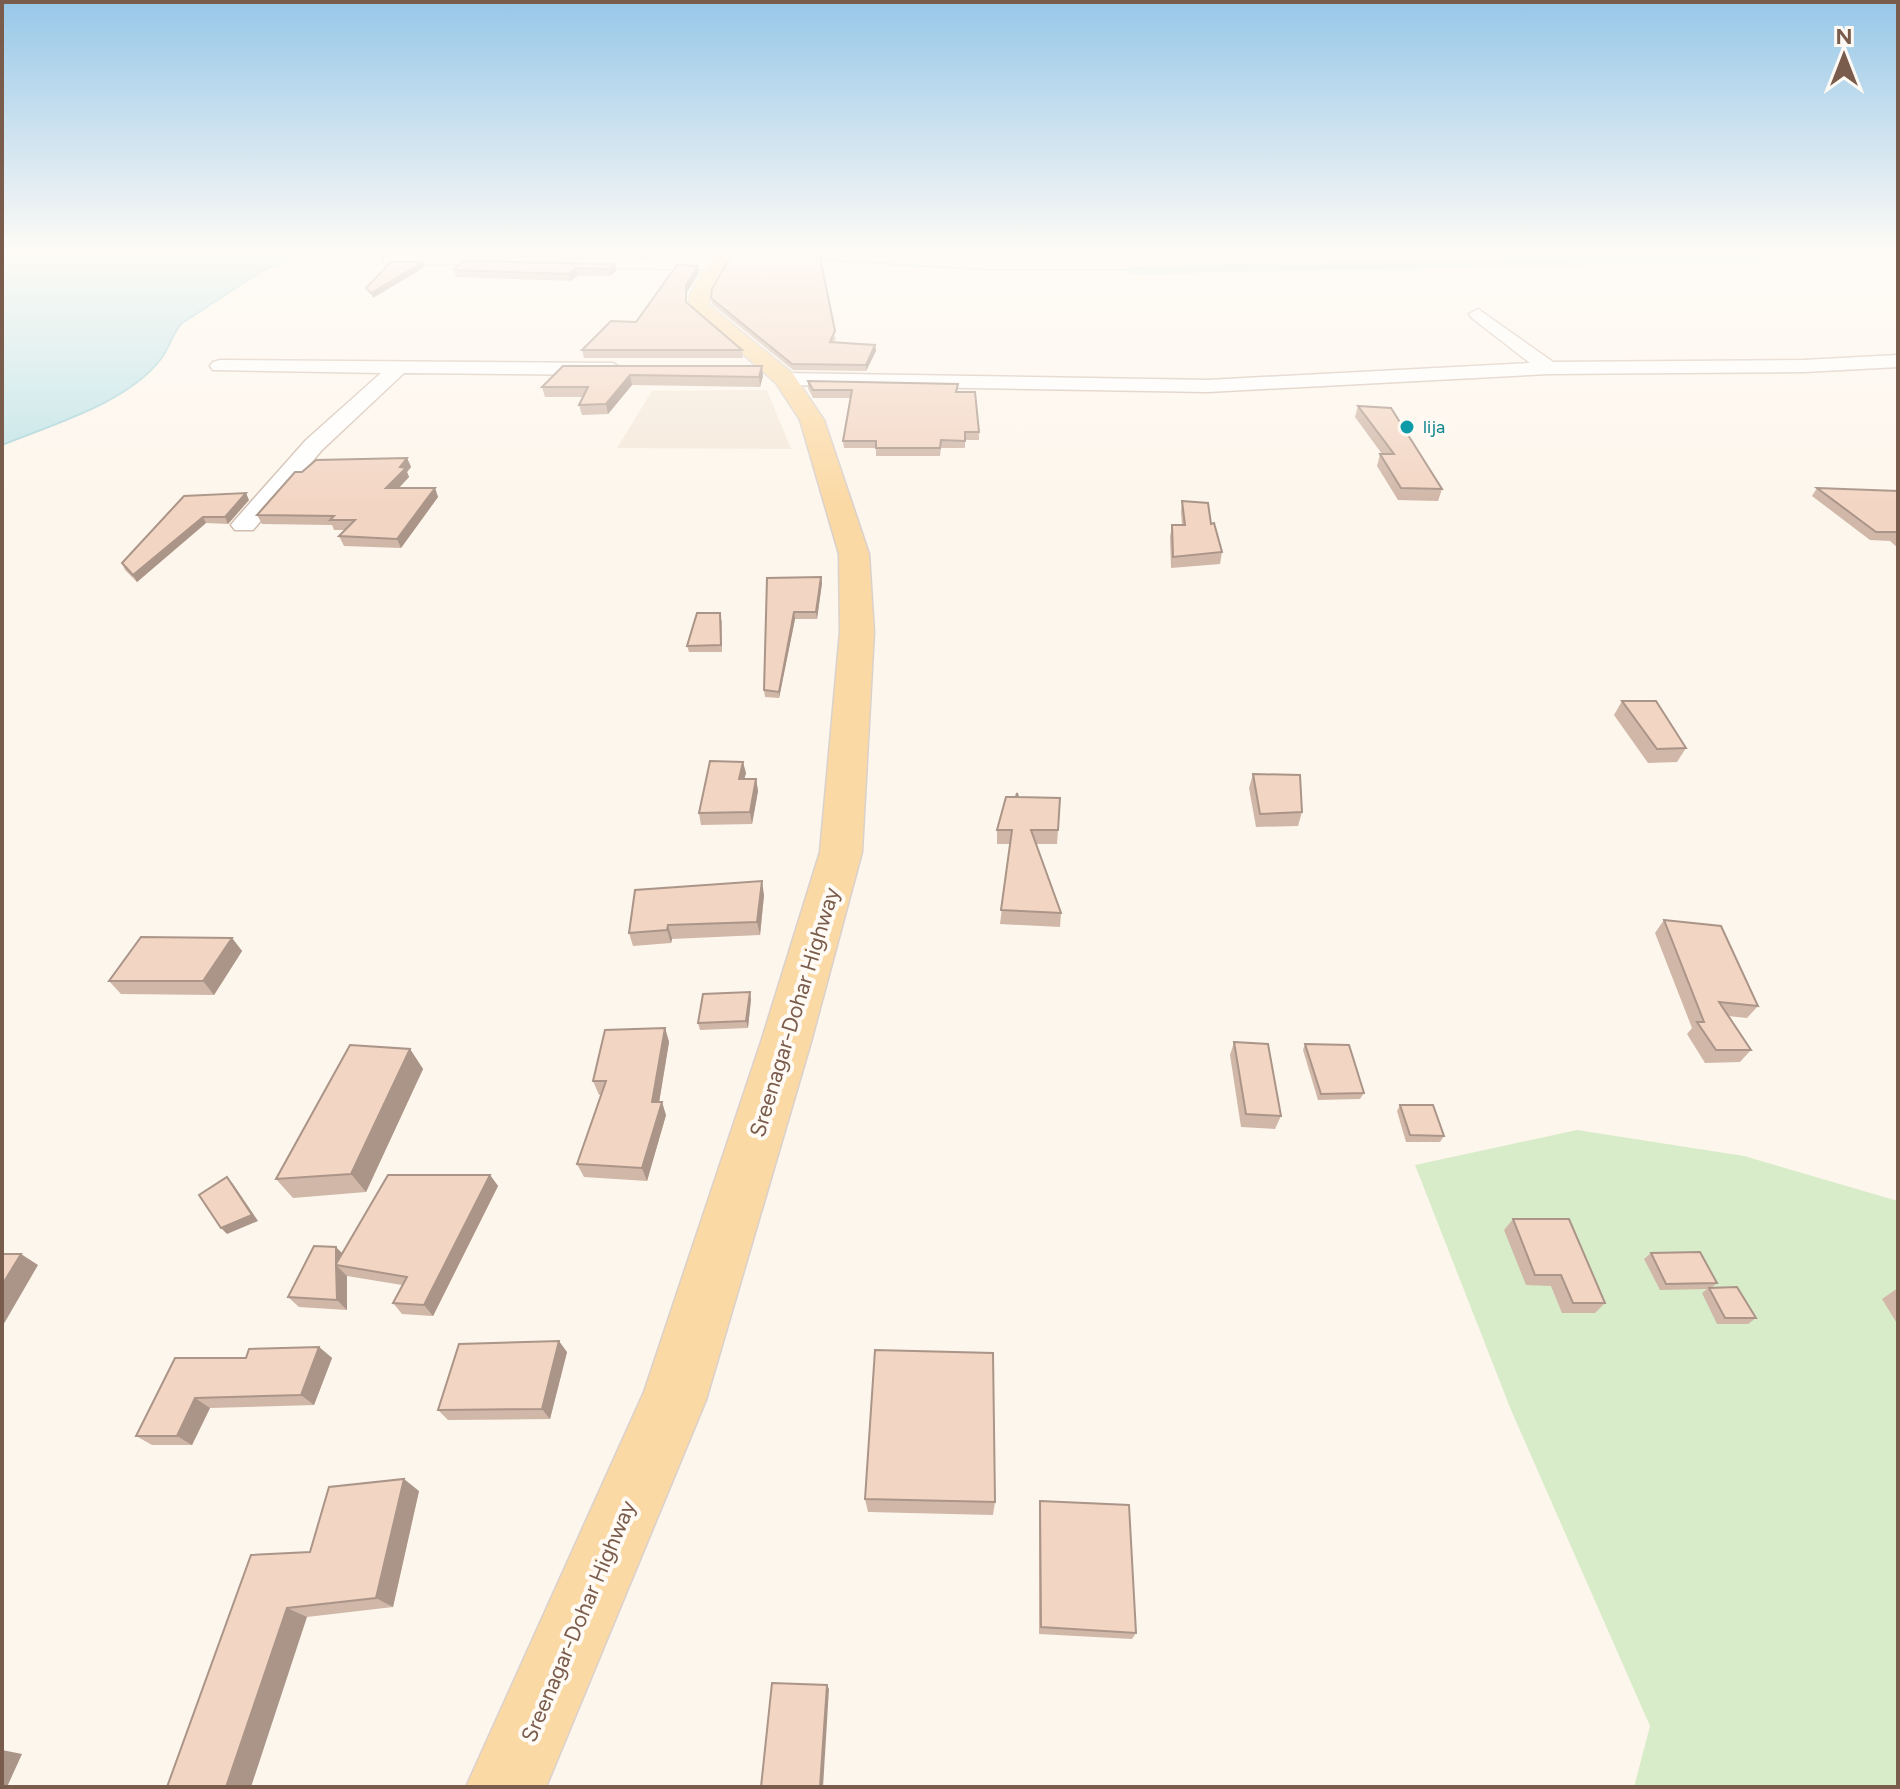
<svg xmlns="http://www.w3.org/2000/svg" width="1900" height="1789" font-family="Figtree,sans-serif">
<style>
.residential{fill:#f5e8da}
.green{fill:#d8ecc9}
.water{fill:#bfe3e8;stroke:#a5d3da;stroke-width:2}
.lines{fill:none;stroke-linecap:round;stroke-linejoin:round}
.stream{fill:#a5d3da;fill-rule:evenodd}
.canal{fill:#bfe3e8;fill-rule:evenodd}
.street-casing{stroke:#d1beb0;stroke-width:3}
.primary-casing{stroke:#dad1cd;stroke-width:3}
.street{fill:#fff;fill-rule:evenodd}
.primary{fill:#fbd9a5;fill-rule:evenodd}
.wall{fill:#d1b7a8}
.shaded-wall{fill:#aa9588}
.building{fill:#f3d5c3;stroke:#aa9588;stroke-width:2}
.culture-dot{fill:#0f9aa8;stroke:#fffaf3;stroke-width:3}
.labels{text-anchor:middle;stroke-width:8;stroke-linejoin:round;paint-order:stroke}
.far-culture-label{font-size:18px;fill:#0d838f;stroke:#fffaf3;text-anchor:start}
.street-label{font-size:22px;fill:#7a5c4d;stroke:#fffaf3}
</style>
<rect width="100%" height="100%" fill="#fdf6ec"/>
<!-- residential -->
<path class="residential" d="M 767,390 L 791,449 L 617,448 L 652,391 Z"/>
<!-- green -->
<path class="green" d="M 1577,1130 L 1744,1156 L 1898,1201 L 1898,1787 L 1634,1787 L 1650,1726 L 1511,1410 L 1415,1165 Z"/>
<!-- water -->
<path class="water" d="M 2,252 L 307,252 L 262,271 L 182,323 C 171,335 170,348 160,360 C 127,403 51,425 2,445 Z"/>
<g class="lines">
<!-- stream -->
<path class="stream" d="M 807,258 L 992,269 L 1132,269 L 1134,270 L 1132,271 L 992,271 L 808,260 Z"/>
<!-- canal -->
<path class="canal" d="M 1824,252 L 1898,252 L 1898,259 L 1132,274 L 1125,270 L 1132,266 Z"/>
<defs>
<g id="street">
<path d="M 390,255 L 715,260 L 723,265 L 715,270 L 384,263 L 384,257 Z"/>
<path d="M 1478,309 L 1553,362 L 1804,360 L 1898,355 L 1898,367 L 1804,372 L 1548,374 L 1208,392 L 785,385 L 775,379 L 785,373 L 1208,380 L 1530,363 L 1472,318 L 1469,314 Z"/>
<path d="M 220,360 L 613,363 L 623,369 L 613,375 L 404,373 L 322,450 L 253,530 L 235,530 L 231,525 L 235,520 L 306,440 L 381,373 L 213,370 L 210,366 L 213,362 Z"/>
</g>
<path id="primary" d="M 715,252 L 733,252 L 710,294 L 709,305 L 793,374 L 824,420 L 869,554 L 874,632 L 862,852 L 811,1042 L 706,1400 L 546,1787 L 466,1787 L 644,1392 L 761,1042 L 820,852 L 840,632 L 839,554 L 800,420 L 776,383 L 689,307 L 690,294 Z"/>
</defs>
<!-- street casing -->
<use href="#street" class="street-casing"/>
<!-- primary casing -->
<use href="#primary" class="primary-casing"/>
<!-- street -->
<use href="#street" class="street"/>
<!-- primary -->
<use href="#primary" class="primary"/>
</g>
<!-- wall -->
<g class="wall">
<path d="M 480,252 L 638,252 L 634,256 L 480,253 Z"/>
<path d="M 615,264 L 616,271 L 610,276 L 577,276 L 570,281 L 456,277 L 454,270 Z"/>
<path d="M 699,273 L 687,292 L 687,303 L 742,350 L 743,358 L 584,358 L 582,350 L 636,322 Z"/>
<path d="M 711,298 L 836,337 L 834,342 L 875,345 L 876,351 L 866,371 L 793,370 L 712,304 Z"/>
<path d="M 563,366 L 762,366 L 763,376 L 760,387 L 632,385 L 608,414 L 582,415 L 579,405 L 583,397 L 545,397 L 542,387 Z"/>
<path d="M 808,381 L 958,392 L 979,432 L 979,440 L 965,440 L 965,448 L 941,448 L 940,456 L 876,456 L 876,448 L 844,448 L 843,441 L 851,398 L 813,398 L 808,388 Z"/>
<path d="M 1358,406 L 1442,489 L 1438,501 L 1398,500 L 1377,466 L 1380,454 L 1382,454 L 1355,417 Z"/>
<path d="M 407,458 L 411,467 L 407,472 L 409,477 L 399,488 L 435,488 L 438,497 L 401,548 L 344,546 L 339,536 L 346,530 L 334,530 L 332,525 L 262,524 L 257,515 L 302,472 Z"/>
<path d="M 1817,488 L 1898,491 L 1898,548 L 1890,541 L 1870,540 L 1812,496 Z"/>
<path d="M 184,496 L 249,500 L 228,524 L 206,523 L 137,582 L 125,570 L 122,563 Z"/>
<path d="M 1182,501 L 1211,524 L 1222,552 L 1220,564 L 1171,568 L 1170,537 L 1172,525 L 1182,525 L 1181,512 Z"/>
<path d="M 767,578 L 822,583 L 817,619 L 795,619 L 779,698 L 765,697 L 764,690 Z"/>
<path d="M 722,620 L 722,652 L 689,652 L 687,646 Z"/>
<path d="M 1622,701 L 1686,748 L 1677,762 L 1648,763 L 1614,715 Z"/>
<path d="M 746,773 L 744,779 L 756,779 L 758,791 L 752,824 L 701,825 L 699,813 Z"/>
<path d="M 1253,774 L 1302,812 L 1298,826 L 1256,827 L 1249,788 Z"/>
<path d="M 1018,797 L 1058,830 L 1057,844 L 1036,844 L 1061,913 L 1060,927 L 1000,924 L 1010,844 L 997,844 L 997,830 Z"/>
<path d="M 764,895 L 760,935 L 672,939 L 671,943 L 633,946 L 629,933 Z"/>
<path d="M 1664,920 L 1758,1006 L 1747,1018 L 1728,1016 L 1751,1050 L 1740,1062 L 1705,1063 L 1687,1034 L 1692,1028 L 1655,933 Z"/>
<path d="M 232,938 L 242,951 L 214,995 L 121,994 L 109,981 Z"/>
<path d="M 751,999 L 748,1028 L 700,1030 L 698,1023 Z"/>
<path d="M 665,1028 L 669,1042 L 659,1102 L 666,1115 L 647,1181 L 584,1177 L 577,1164 L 602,1094 L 599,1095 L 593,1081 Z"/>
<path d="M 1234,1042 L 1281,1116 L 1275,1129 L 1241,1127 L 1230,1055 Z"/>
<path d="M 1305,1044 L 1364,1093 L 1360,1099 L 1318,1100 L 1303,1050 Z"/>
<path d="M 410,1049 L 423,1069 L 366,1192 L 293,1198 L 276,1179 Z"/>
<path d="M 1400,1105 L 1444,1136 L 1440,1142 L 1406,1142 L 1397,1111 Z"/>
<path d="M 490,1175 L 498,1186 L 433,1316 L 402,1314 L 393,1303 L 402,1285 L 347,1276 L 347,1310 L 299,1307 L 288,1297 L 342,1254 Z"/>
<path d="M 1513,1219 L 1605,1303 L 1595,1313 L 1562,1313 L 1551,1286 L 1526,1285 L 1504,1230 Z"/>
<path d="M 1651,1253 L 1717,1283 L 1712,1287 L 1756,1318 L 1748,1324 L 1717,1324 L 1702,1293 L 1707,1289 L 1660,1290 L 1644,1259 Z"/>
<path d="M 1898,1288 L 1898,1325 L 1882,1299 Z"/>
<path d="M 319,1347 L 332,1358 L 314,1405 L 210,1408 L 192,1445 L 152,1445 L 136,1436 L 246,1358 Z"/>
<path d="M 567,1352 L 550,1419 L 448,1420 L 438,1410 Z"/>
<path d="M 419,1491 L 393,1607 L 307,1617 L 167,1787 L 310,1552 Z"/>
<path d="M 865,1499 L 995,1502 L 993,1515 L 868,1512 Z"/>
<path d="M 1040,1501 L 1136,1633 L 1132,1639 L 1039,1634 L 1039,1509 Z"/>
</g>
<!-- shaded-wall -->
<g class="shaded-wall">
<path d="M 423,262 L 425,267 L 373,298 L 371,293 Z"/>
<path d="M 615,264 L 616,271 L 610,276 L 609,269 Z"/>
<path d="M 698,266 L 699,273 L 687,292 L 687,309 L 686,285 Z"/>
<path d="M 576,268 L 577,276 L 570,281 L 569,274 Z"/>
<path d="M 875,345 L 876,351 L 866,371 L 866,365 Z"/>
<path d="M 762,366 L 763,376 L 760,387 L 759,377 Z"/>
<path d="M 630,375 L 632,385 L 608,414 L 606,404 Z"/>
<path d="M 407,458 L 411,467 L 407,472 L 409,477 L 390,497 L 386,488 Z"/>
<path d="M 435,488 L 438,497 L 401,548 L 397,539 Z"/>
<path d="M 246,493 L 249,500 L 228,524 L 225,517 Z"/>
<path d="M 203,517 L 206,523 L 137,582 L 133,575 Z"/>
<path d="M 821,577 L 822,583 L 817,619 L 816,612 Z"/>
<path d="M 794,612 L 795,619 L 779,698 L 779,692 Z"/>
<path d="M 743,762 L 746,773 L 741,791 L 739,779 Z"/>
<path d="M 756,779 L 758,791 L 752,824 L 750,812 Z"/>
<path d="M 762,881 L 764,895 L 760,935 L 757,922 Z"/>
<path d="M 668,925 L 672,939 L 671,943 L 667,930 Z"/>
<path d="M 232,938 L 242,951 L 214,995 L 203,981 Z"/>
<path d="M 750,992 L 751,999 L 748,1028 L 746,1021 Z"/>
<path d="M 665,1028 L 669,1042 L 657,1115 L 652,1102 Z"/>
<path d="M 410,1049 L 423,1069 L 366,1192 L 351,1174 Z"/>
<path d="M 662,1102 L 666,1115 L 647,1181 L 642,1168 Z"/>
<path d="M 490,1175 L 498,1186 L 433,1316 L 424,1305 Z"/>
<path d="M 227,1177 L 233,1184 L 258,1221 L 227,1234 L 221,1228 Z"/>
<path d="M 336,1247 L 347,1258 L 336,1264 Z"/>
<path d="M 21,1254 L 38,1265 L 2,1327 L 2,1285 Z"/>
<path d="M 336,1265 L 347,1276 L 347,1310 L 337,1300 Z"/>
<path d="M 559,1341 L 567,1352 L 550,1419 L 542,1409 Z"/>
<path d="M 319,1347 L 332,1358 L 314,1405 L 301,1395 Z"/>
<path d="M 195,1398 L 210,1408 L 192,1445 L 177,1436 Z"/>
<path d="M 404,1479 L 419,1491 L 393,1607 L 376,1598 Z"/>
<path d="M 287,1608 L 307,1617 L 251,1787 L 226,1787 Z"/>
<path d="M 827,1685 L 829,1689 L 823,1787 L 820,1787 Z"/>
<path d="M 2,1750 L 22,1754 L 7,1787 L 2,1787 Z"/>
</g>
<!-- building -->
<g class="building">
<path d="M 733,252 L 819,252 L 835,331 L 830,342 L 875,345 L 866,365 L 792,364 L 711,298 L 712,289 Z"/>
<path d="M 463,261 L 615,264 L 609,269 L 576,268 L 569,274 L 454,270 Z"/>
<path d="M 391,262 L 423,262 L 371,293 L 366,288 Z"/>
<path d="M 677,265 L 698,266 L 686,285 L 686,302 L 742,350 L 582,350 L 611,321 L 636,322 Z"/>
<path d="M 563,366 L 762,366 L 759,377 L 630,375 L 606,404 L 579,405 L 588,387 L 542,387 Z"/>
<path d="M 808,381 L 958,384 L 956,392 L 975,392 L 979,432 L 965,432 L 965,441 L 941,440 L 940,448 L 876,448 L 876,441 L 843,441 L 852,390 L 813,390 Z"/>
<path d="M 1358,406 L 1391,408 L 1442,489 L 1401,488 L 1380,454 L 1394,454 Z"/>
<path d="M 407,458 L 400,467 L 406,468 L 386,488 L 435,488 L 397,539 L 339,536 L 355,520 L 330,520 L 334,516 L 257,515 L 295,472 L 302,472 L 316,460 Z"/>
<path d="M 1817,488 L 1898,491 L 1898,534 L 1896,532 L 1876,532 Z"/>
<path d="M 246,493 L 225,517 L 203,517 L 133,575 L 122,563 L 184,496 Z"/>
<path d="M 1182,501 L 1208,503 L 1211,524 L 1214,523 L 1222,552 L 1173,557 L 1172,525 L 1185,525 Z"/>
<path d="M 821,577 L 816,612 L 794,612 L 779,692 L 764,690 L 767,578 Z"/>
<path d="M 697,613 L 720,613 L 721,645 L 687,646 Z"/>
<path d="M 1622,701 L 1656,701 L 1686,748 L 1657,749 Z"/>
<path d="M 710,761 L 743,762 L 739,779 L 756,779 L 750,812 L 699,813 Z"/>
<path d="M 1253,774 L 1300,775 L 1302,812 L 1260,814 Z"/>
<path d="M 1017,793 L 1018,797 L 1060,798 L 1058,830 L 1031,830 L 1061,913 L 1001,910 L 1012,830 L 997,830 L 1006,797 L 1016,797 Z"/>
<path d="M 762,881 L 757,922 L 668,925 L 667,930 L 629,933 L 635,890 Z"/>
<path d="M 1664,920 L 1721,926 L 1758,1006 L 1719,1002 L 1751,1050 L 1716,1050 L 1697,1022 L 1704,1022 Z"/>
<path d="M 141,937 L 232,938 L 203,981 L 109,981 Z"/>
<path d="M 750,992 L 746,1021 L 698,1023 L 703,994 Z"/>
<path d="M 665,1028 L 652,1102 L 662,1102 L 642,1168 L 577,1164 L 606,1081 L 593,1081 L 605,1030 Z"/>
<path d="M 1234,1042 L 1268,1044 L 1281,1116 L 1246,1114 Z"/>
<path d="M 1305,1044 L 1349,1045 L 1364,1093 L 1321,1094 Z"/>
<path d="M 350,1045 L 410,1049 L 351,1174 L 276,1179 Z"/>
<path d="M 1400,1105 L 1433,1105 L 1444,1136 L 1410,1135 Z"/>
<path d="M 388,1175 L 490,1175 L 424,1305 L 393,1303 L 407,1277 L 336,1265 L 337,1300 L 288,1297 L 314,1246 L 336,1247 L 336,1264 Z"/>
<path d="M 227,1177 L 252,1215 L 221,1228 L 199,1195 Z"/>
<path d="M 1513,1219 L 1569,1219 L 1605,1303 L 1573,1303 L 1561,1275 L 1535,1275 Z"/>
<path d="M 1700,1252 L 1717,1283 L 1666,1284 L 1651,1253 Z"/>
<path d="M 2,1254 L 21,1254 L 2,1285 Z"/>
<path d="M 1737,1287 L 1756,1318 L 1725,1318 L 1709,1288 Z"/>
<path d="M 559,1341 L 542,1409 L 438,1410 L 459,1344 Z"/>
<path d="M 319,1347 L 301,1395 L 195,1398 L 177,1436 L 136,1436 L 175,1358 L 246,1358 L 249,1349 Z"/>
<path d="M 875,1350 L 993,1353 L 995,1502 L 865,1499 Z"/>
<path d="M 404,1479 L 376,1598 L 287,1608 L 226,1787 L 167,1787 L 251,1555 L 310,1552 L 329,1487 Z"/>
<path d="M 1040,1501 L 1129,1505 L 1136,1633 L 1041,1627 Z"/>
<path d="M 772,1683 L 827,1685 L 820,1787 L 761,1787 Z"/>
</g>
<!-- sky -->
<linearGradient id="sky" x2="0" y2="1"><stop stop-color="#97c7e8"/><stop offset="0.5" stop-color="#fefbf6"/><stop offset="1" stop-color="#fefbf6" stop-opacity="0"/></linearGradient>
<rect width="1900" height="503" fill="url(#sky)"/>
<!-- markers -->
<circle class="culture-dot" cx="1407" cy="427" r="8"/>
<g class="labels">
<!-- far-culture labels -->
<g class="far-culture-label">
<text x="1423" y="433">lija</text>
</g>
<!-- street labels -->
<g class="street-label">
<text transform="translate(794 1012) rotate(-73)" y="8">Sreenagar-Dohar Highway</text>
<text transform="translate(578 1621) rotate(-67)" y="8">Sreenagar-Dohar Highway</text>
</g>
</g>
<!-- border -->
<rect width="1900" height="1789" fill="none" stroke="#7a5c4d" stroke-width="8"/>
<!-- north arrow -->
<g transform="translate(1844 56)" stroke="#fffaf3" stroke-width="6" paint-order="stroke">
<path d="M0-6L14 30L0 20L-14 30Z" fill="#7a5c4d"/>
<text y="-12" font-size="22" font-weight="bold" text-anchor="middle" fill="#7a5c4d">N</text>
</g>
</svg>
